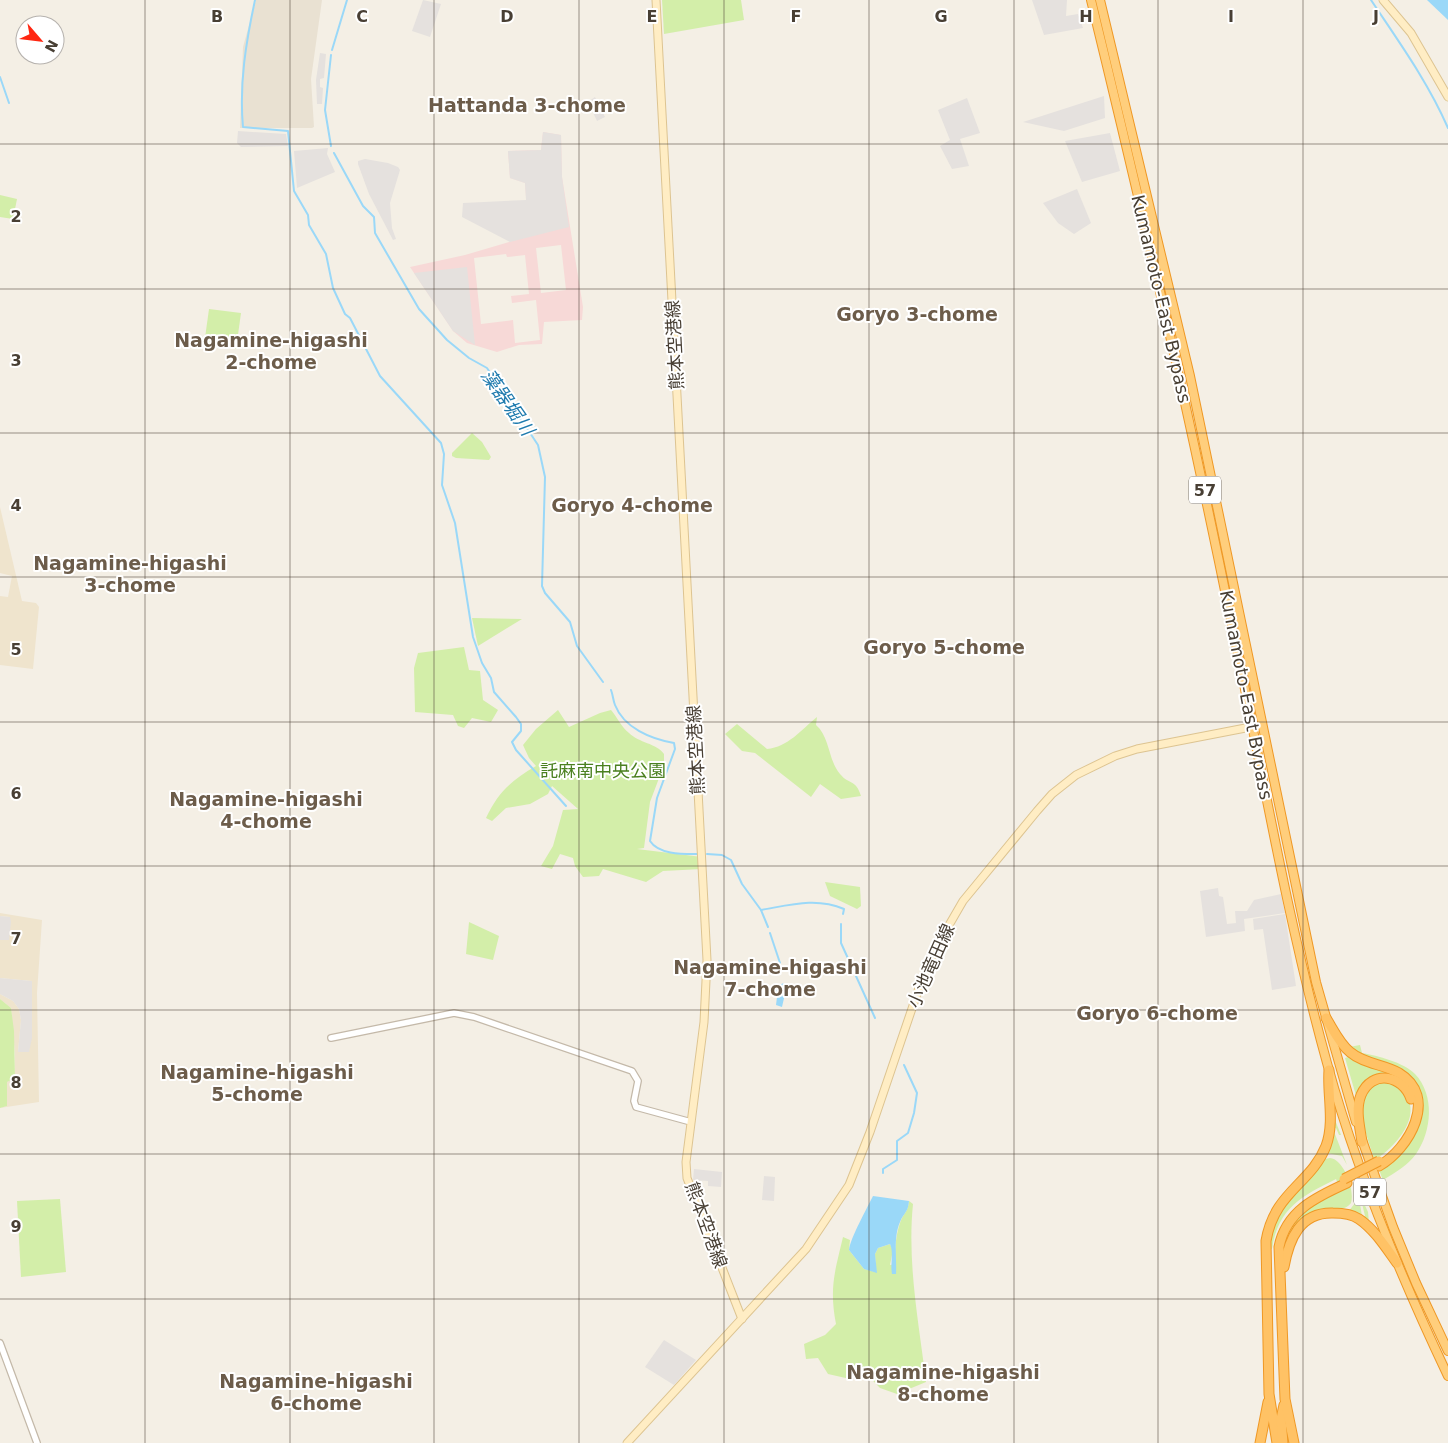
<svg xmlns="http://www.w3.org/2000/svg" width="1448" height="1443" font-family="'DejaVu Sans','Noto Sans JP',sans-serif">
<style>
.residential{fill:#e9e1d2}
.education{fill:#efe4cd}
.medical{fill:#f7d9d7;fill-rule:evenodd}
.green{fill:#d3eea9}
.parking{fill:#e5e1de}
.water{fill:#9ad8f8}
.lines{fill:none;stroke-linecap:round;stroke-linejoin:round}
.stream{stroke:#9ad8f8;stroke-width:2}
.tertiary-casing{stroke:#c4b9a9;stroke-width:8}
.secondary-casing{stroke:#ddc491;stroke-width:9}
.trunk-casing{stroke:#ef9825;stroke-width:10}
.motorway-casing{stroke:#ef9825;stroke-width:11}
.tertiary{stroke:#fff;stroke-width:5.5}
.secondary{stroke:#ffedc4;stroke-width:7}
.trunk{stroke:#ffce7c;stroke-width:8}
.motorway{stroke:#ffc265;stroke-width:9}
.motorway-bridge-casing{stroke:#ef9825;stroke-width:11;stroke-linecap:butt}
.motorway-bridge{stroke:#ffc265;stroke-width:9}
.grid{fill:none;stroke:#483f34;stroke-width:1;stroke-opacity:0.55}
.labels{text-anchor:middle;stroke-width:4;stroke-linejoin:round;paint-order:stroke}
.shield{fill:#fff;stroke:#7f7971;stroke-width:1}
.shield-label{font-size:16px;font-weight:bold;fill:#483f34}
.street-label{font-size:18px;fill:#483f34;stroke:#fff}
.park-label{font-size:18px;fill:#4b8020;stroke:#fff}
.neighbourhood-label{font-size:19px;font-weight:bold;fill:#6c5c4a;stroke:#fff}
.water-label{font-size:19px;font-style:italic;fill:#1f7bae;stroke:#fff}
.grid-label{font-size:16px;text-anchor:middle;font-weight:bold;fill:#483f34;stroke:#fff;stroke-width:4;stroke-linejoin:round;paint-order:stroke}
</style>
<rect width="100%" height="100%" fill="#f4efe5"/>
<!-- residential -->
<path class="residential" d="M 256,0 L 322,0 L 311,79 L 314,127 L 312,128 L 240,128 L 243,47 Z"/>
<!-- education -->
<g class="education">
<path d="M 0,507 L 22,601 L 36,603 L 39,607 L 33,669 L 0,665 L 0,596 L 8,597 L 12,576 L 0,573 Z"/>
<path d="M 0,913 L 42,920 L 37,993 L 39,1102 L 0,1108 L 7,1106 L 7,1082 L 15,1078 L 15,1054 L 11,1008 L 0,999 L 0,994 L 13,1001 L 19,1009 L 21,1020 L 18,1052 L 29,1052 L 32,981 L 0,978 L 0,940 L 10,917 L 0,916 Z"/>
</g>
<!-- medical -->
<path class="medical" d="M 543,132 L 561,135 L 562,177 L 583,307 L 582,320 L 544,322 L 542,344 L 519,345 L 497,352 L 467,343 L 453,331 L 410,267 L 465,255 L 529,236 L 525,183 L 510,178 L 508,151 L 541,150 ZM 561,245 L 566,290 L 541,293 L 536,248 ZM 506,254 L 507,257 L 525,255 L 529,294 L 511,296 L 512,303 L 536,300 L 540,340 L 515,343 L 513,320 L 481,324 L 474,258 Z"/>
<!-- green -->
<g class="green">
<path d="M 662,0 L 741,0 L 744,20 L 664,34 Z"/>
<path d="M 0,195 L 17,199 L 13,219 L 0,217 Z"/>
<path d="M 209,309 L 241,313 L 236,349 L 204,345 Z"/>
<path d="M 472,433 L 482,442 L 491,457 L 489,460 L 456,458 L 452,456 L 452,453 Z"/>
<path d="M 472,618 L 522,619 L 478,646 Z"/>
<path d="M 464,647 L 469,670 L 480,671 L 483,700 L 498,710 L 491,722 L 472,718 L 464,728 L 458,726 L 453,715 L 415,712 L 414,668 L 418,653 Z"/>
<path d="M 558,710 L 569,727 L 600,713 L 611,710 C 617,717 622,728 629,733 C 639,743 656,743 664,754 L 664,765 L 650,802 L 644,848 L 637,849 L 702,857 L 702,869 L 663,871 L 646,882 L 603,869 L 599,876 L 583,877 L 575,866 L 573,858 L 560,854 L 552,869 L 541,866 L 553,846 L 563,810 L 578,809 L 552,786 L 548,794 L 530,804 L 506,808 L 492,821 L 486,818 C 498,792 512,780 536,766 L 529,758 L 523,745 L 536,729 Z"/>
<path d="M 817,717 L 816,725 C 830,737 828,760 840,774 C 849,785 856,779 861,796 L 841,799 L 820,784 L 811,797 L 755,753 L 742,751 L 725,734 L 737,724 L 767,749 C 788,747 801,730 817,717 Z"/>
<path d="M 825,882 L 860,887 L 861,906 L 857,909 L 830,896 Z"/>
<path d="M 469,922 L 499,936 L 493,960 L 466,954 Z"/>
<path d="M 0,999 L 11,1008 L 14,1031 L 15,1078 L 7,1082 L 7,1106 L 0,1108 Z"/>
<path d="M 1360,1045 L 1362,1053 C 1378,1056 1403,1062 1415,1074 C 1435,1095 1432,1131 1416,1154 C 1408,1165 1395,1173 1383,1180 L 1379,1170 L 1410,1142 L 1417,1088 L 1349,1047 Z"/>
<path d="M 1351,1056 L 1386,1070 L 1386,1075 L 1357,1099 L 1345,1058 Z"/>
<path d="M 1382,1081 L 1399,1085 C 1402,1089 1406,1094 1408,1098 C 1419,1122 1393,1148 1375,1160 C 1367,1135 1348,1094 1382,1081 Z"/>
<path d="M 1335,1120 L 1341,1135 L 1339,1135 L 1336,1128 L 1333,1129 L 1347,1165 L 1342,1156 L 1327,1153 L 1332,1121 Z"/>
<path d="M 1330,1158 C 1344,1159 1355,1191 1351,1203 C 1345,1211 1338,1208 1330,1208 C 1303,1210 1290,1233 1282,1255 C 1286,1214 1309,1208 1340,1189 L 1336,1179 C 1302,1196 1278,1208 1272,1249 L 1269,1248 C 1276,1205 1298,1190 1325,1159 Z"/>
<path d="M 1360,1195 L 1368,1212 L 1369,1223 L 1348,1212 L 1359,1198 L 1362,1216 L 1365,1216 Z"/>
<path d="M 60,1199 L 66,1272 L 21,1277 L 17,1201 Z"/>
<path d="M 909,1201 L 913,1204 C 907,1264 919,1323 926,1382 L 897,1394 L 880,1388 L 856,1363 L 850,1379 L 828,1374 L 818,1358 L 806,1359 L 804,1344 L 825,1335 L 836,1324 C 829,1288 835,1271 843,1237 L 850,1240 L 849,1250 L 864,1269 L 876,1272 L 875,1254 L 878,1248 L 890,1244 L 893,1250 L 890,1265 L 896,1264 C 894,1253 896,1234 900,1223 C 903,1213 908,1213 909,1201 Z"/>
</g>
<!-- parking -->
<g class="parking">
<path d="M 423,0 L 441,4 L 430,37 L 412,31 Z"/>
<path d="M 1032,0 L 1067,0 L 1066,16 L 1078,14 L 1083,28 L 1044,35 Z"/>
<path d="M 320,53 L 326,54 L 324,78 L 320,79 L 320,87 L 323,88 L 322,104 L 317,104 L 316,80 Z"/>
<path d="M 1104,96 L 1105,118 L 1064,131 L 1023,122 Z"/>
<path d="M 595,97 L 605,117 L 597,121 L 588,102 Z"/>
<path d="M 967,98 L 980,133 L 960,139 L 969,166 L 952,169 L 940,146 L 950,140 L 938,110 Z"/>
<path d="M 238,131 L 286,134 L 288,146 L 241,147 L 237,143 Z"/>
<path d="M 543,132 L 561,135 L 562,177 L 569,227 L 510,242 L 462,217 L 463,203 L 526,200 L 525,183 L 510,178 L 508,151 L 541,150 Z"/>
<path d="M 1110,133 L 1120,171 L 1082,182 L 1065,141 Z"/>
<path d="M 328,148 L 327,154 L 335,172 L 297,188 L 294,151 Z"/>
<path d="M 365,159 L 388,163 L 398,167 L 400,170 L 390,203 L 392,228 L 396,239 L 393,240 L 369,194 L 358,164 L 358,161 Z"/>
<path d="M 1077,189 L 1091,223 L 1074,234 L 1058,223 L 1043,203 Z"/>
<path d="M 467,267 L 475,345 L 453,331 L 414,273 Z"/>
<path d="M 1218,888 L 1219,896 L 1223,897 L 1227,924 L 1236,923 L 1235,911 L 1247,911 L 1254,900 L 1281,894 L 1285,913 L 1244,919 L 1245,931 L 1206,937 L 1200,891 Z"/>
<path d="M 1285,914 L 1296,986 L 1272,990 L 1263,929 L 1254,930 L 1253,919 Z"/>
<path d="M 0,916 L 10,917 L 11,922 L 9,940 L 0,940 L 0,951 Z"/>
<path d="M 0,978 L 32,981 L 32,1038 L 29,1052 L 18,1052 L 21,1020 L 19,1009 L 13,1001 L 0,994 Z"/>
<path d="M 694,1169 L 722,1172 L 721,1187 L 708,1186 L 708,1181 L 693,1180 Z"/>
<path d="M 764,1176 L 775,1177 L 774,1201 L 762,1200 Z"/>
<path d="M 664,1340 L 696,1360 L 674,1385 L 645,1367 Z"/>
</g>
<!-- water -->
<g class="water">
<path d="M 1427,0 L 1448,0 L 1448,20 Z"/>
<path d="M 784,983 L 787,985 L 782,1007 L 776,1005 L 777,997 L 775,996 L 774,987 Z"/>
<path d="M 873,1196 L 909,1201 C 908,1213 904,1212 900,1222 C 893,1238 897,1258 896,1274 L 892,1274 C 890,1263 894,1253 890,1244 L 878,1248 L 875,1254 L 877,1273 L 864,1269 L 849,1250 C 850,1239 867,1208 873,1196 Z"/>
</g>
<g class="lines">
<!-- stream -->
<g class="stream">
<path d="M 255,0 C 246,42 239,84 243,127 L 288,131 L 294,191 L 308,215 L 309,225 L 326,254 L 333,288 L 345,314 L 350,318 L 380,376 L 441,443 L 444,454 L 442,485 L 455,523 L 473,637 L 482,663 L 491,678 L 494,692 L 516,717 L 521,724 L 521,731 L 512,742 L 516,750 L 566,806"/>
<path d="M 1371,0 C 1399,42 1428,82 1448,128"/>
<path d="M 332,50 L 347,0"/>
<path d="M 331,55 L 325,110 L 331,146"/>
<path d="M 0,77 L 9,103"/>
<path d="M 334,153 L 363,206 L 374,217 L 375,233 L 419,309 L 447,340 L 469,358 L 487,368 L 538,445 L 545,477 L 542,586 L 545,593 L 570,622 L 577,646 L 603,682"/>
<path d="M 611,690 C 613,695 613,700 615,705 C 624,728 651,739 674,743 L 675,749 L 657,798 L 650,841 C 659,855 684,854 698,854"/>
<path d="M 707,854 L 722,855 L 731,860 L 742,884 L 761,910 L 768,927"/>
<path d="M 761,910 C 790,905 816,897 844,909 L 843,914"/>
<path d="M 841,924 L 841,943 L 875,1018"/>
<path d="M 770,933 L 780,963"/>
<path d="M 883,1173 L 883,1169 L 897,1160 L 897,1141 L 908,1133 L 914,1113 L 917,1093 L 904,1065"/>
</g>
<defs>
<g id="tertiary">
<path d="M 331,1038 L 454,1013 L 474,1017 L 632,1071 L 638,1081 L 634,1101 L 636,1107 L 691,1122"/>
<path d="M 0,1343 L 37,1443"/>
</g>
<g id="secondary">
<path d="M 656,0 L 707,960 L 704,1022 L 686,1162 L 687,1178 L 742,1319"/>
<path d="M 1383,0 L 1411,33 L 1448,97"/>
<path d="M 627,1443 L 806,1249 L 849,1185 L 870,1132 L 920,985 L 934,951 L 963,901 L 1037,811 L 1052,794 L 1076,775 L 1115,756 L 1137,749 L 1261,725"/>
</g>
<g id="trunk">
<path d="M 1091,0 C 1141,204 1188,409 1230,615 C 1261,764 1286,915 1327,1063 C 1356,1170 1400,1275 1448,1376"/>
<path d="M 1100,0 L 1190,376 L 1316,982 L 1356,1122"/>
<path d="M 1361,1137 L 1393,1227 L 1416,1283 L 1448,1351"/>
</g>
<g id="motorway">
<path d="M 1326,1018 C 1333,1029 1339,1043 1350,1052 C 1364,1064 1383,1064 1399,1073 C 1439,1097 1409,1149 1379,1166"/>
<path d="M 1362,1142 C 1360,1127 1355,1110 1361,1095 C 1372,1069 1403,1075 1411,1099"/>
<path d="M 1284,1267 C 1289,1239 1300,1212 1333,1213 C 1342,1213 1352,1214 1359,1219 C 1375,1230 1386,1248 1397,1263"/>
<path d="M 1260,1443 L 1268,1402"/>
<path d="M 1277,1443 L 1269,1394 L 1266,1241 C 1274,1192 1311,1184 1326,1146 C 1335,1122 1327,1094 1329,1070"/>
<path d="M 1283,1443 L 1281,1419 L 1284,1405"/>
<path d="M 1294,1443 L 1285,1399 L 1279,1247 C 1286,1211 1316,1197 1347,1183"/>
</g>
</defs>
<!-- tertiary casing -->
<use href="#tertiary" class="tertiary-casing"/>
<!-- secondary casing -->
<use href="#secondary" class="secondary-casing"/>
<!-- trunk casing -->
<use href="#trunk" class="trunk-casing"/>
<!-- motorway casing -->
<use href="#motorway" class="motorway-casing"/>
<!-- tertiary -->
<use href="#tertiary" class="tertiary"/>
<!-- secondary -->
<use href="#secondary" class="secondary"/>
<!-- trunk -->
<use href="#trunk" class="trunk"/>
<!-- motorway -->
<use href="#motorway" class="motorway"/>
<defs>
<path id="motorway-bridge" d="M 1344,1179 L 1379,1161"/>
</defs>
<!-- motorway-bridge casing -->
<use href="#motorway-bridge" class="motorway-bridge-casing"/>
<!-- motorway-bridge -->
<use href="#motorway-bridge" class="motorway-bridge"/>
</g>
<!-- grid -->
<path class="grid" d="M 145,0 L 145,1443M 290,0 L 290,1443M 434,0 L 434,1443M 579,0 L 579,1443M 724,0 L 724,1443M 869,0 L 869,1443M 1014,0 L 1014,1443M 1158,0 L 1158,1443M 1303,0 L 1303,1443M 0,144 L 1448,144M 0,289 L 1448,289M 0,433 L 1448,433M 0,577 L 1448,577M 0,722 L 1448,722M 0,866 L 1448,866M 0,1010 L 1448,1010M 0,1154 L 1448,1154M 0,1299 L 1448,1299"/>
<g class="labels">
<!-- shield labels -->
<g class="shield">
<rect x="1189" y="476.5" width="32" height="27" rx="4"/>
<rect x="1354" y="1178.5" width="32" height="27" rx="4"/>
</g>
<g class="shield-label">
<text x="1205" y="496">57</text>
<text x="1370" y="1198">57</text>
</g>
<!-- street labels -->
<g class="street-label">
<text transform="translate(1161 299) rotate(77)" y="6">Kumamoto-East Bypass</text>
<text transform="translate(675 345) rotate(-93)" y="6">熊本空港線</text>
<text transform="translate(1246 695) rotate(79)" y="6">Kumamoto-East Bypass</text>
<text transform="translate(696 750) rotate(-93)" y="6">熊本空港線</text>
<text transform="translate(931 966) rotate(-66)" y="6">小池竜田線</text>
<text transform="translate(706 1225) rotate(70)" y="6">熊本空港線</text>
</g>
<!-- park labels -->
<g class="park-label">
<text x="603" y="777">託麻南中央公園</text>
</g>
<!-- neighbourhood labels -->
<g class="neighbourhood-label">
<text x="527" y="112">Hattanda 3-chome</text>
<text x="917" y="321">Goryo 3-chome</text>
<text x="271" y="347">Nagamine-higashi<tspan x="271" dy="22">2-chome</tspan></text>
<text x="632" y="512">Goryo 4-chome</text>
<text x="130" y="570">Nagamine-higashi<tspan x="130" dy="22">3-chome</tspan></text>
<text x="944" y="654">Goryo 5-chome</text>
<text x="266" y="806">Nagamine-higashi<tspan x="266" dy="22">4-chome</tspan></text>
<text x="770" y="974">Nagamine-higashi<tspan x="770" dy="22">7-chome</tspan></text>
<text x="1157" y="1020">Goryo 6-chome</text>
<text x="257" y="1079">Nagamine-higashi<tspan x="257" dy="22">5-chome</tspan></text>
<text x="943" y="1379">Nagamine-higashi<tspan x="943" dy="22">8-chome</tspan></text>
<text x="316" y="1388">Nagamine-higashi<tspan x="316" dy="22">6-chome</tspan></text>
</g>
<!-- water labels -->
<g class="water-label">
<text transform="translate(508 402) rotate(55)" y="7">藻器堀川</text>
</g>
</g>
<g class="grid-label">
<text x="217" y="22">B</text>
<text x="362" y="22">C</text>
<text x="507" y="22">D</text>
<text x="652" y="22">E</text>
<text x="796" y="22">F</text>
<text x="941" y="22">G</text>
<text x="1086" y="22">H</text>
<text x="1231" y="22">I</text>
<text x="1376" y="22">J</text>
<text x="16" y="222">2</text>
<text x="16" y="366">3</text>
<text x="16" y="511">4</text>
<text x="16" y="655">5</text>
<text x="16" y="799">6</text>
<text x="16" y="944">7</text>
<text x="16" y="1088">8</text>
<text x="16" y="1232">9</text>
</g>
<!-- north arrow -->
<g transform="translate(40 40) rotate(118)"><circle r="24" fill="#ffffff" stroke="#b6b2ae"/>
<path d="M0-4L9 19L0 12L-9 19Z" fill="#ff2611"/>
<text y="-8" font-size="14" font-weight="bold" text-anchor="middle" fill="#483f34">N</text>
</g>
</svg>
